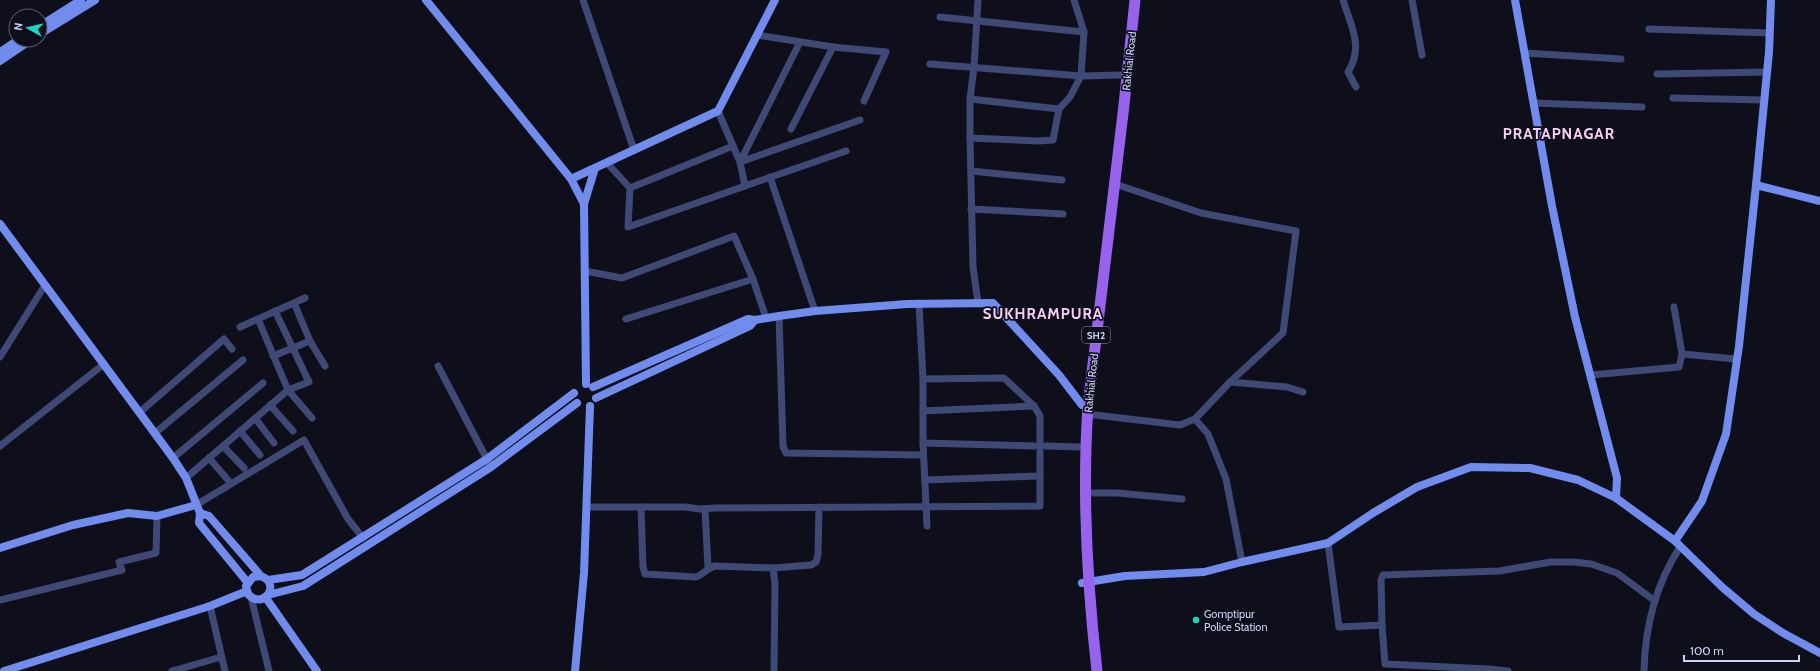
<svg xmlns="http://www.w3.org/2000/svg" width="1820" height="671" font-family="Cabin,sans-serif">
<style>
.lines{fill:none;stroke-linecap:round;stroke-linejoin:round}
.street{stroke:#3e4975;stroke-width:7}
.secondary{stroke:#718ced;stroke-width:8}
.primary{stroke:#9762ec;stroke-width:11}
.poi-dot{fill:#1bd8bd;stroke:#0e0f1b;stroke-width:1.5}
.labels{text-anchor:middle;stroke-width:3.5;stroke-linejoin:round;paint-order:stroke}
.shield{fill:#0e0f1b;stroke:#9498b6;stroke-width:1}
.shield-label{font-size:10px;font-weight:bold;fill:#ced3f9}
.street-label{font-size:11px;fill:#ced3f9;stroke:#0e0f1b}
.poi-label{font-size:11px;fill:#ced3f9;stroke:#0e0f1b;text-anchor:start}
.district-label{font-size:15px;font-weight:bold;letter-spacing:1px;fill:#f9d0f4;stroke:#0e0f1b}
</style>
<rect width="100%" height="100%" fill="#0e0f1b"/>
<g class="lines">
<!-- street -->
<g class="street">
<path d="M 583,0 L 634,150"/>
<path d="M 1343,0 C 1351,26 1364,47 1348,72 L 1356,87"/>
<path d="M 1412,0 L 1422,55"/>
<path d="M 940,17 L 1084,32"/>
<path d="M 1649,29 L 1769,33"/>
<path d="M 757,35 L 833,47 L 886,52 L 864,101"/>
<path d="M 1525,53 L 1621,59"/>
<path d="M 930,64 L 1081,76 L 1121,75"/>
<path d="M 1657,74 L 1767,72"/>
<path d="M 1673,98 L 1764,100"/>
<path d="M 970,99 L 1059,109"/>
<path d="M 1534,103 L 1642,107"/>
<path d="M 791,129 L 833,47"/>
<path d="M 970,138 L 1038,141 L 1053,140 L 1059,109 L 1070,97 L 1081,76 L 1084,32 L 1074,0"/>
<path d="M 733,146 L 740,162 L 860,120"/>
<path d="M 607,163 L 630,188 L 733,146 L 718,111"/>
<path d="M 971,171 L 1062,180"/>
<path d="M 770,177 L 815,311"/>
<path d="M 1115,184 L 1201,213 L 1296,231 L 1283,333 L 1230,382"/>
<path d="M 745,186 L 846,151"/>
<path d="M 630,188 L 628,227 L 745,186 L 740,162 L 800,42"/>
<path d="M 971,209 L 1063,214"/>
<path d="M 585,271 L 622,278 L 734,236 L 753,279 L 766,318"/>
<path d="M 294,303 L 310,341 L 325,366"/>
<path d="M 919,303 L 923,379 L 923,443 L 927,526"/>
<path d="M 978,303 L 973,267 L 970,138 L 970,99 L 974,67 L 978,0"/>
<path d="M 779,316 L 783,446 L 786,453 L 923,455"/>
<path d="M 258,319 L 288,390 L 312,418"/>
<path d="M 626,319 L 753,279"/>
<path d="M 240,327 L 305,298"/>
<path d="M 1682,354 L 1735,359"/>
<path d="M 273,356 L 310,341"/>
<path d="M 0,357 L 45,285"/>
<path d="M 438,366 L 491,467"/>
<path d="M 1591,375 L 1679,367 L 1682,354 L 1674,307"/>
<path d="M 270,405 L 293,431"/>
<path d="M 923,411 L 1034,406"/>
<path d="M 140,412 L 224,339 L 232,349"/>
<path d="M 1087,414 L 1180,425 L 1195,419 L 1230,382 L 1287,387 L 1303,392"/>
<path d="M 255,418 L 274,443"/>
<path d="M 1195,419 L 1208,434 L 1226,479 L 1242,562"/>
<path d="M 240,431 L 260,455"/>
<path d="M 155,433 L 243,360"/>
<path d="M 923,443 L 1034,446"/>
<path d="M 0,446 L 104,364"/>
<path d="M 223,446 L 244,468"/>
<path d="M 1046,446 L 1079,447"/>
<path d="M 173,458 L 263,383"/>
<path d="M 209,458 L 228,480"/>
<path d="M 186,478 L 288,390 L 309,382 L 275,311"/>
<path d="M 925,480 L 1040,476"/>
<path d="M 1085,493 L 1118,493 L 1182,499"/>
<path d="M 196,505 L 304,440 L 348,519 L 363,538"/>
<path d="M 587,507 L 685,507 L 700,509 L 715,508 L 1040,506 L 1040,416 L 1034,406 L 1004,378 L 923,379"/>
<path d="M 641,507 L 643,567 L 645,574 L 696,577 C 703,575 707,568 715,566 L 773,568 L 775,584 L 774,671"/>
<path d="M 705,509 L 708,568"/>
<path d="M 1328,543 L 1339,627 L 1382,625"/>
<path d="M 773,568 L 811,565 L 816,562 L 818,555 L 819,507"/>
<path d="M 251,597 L 269,671"/>
<path d="M 0,600 L 122,570 L 119,562 L 156,553 L 157,516"/>
<path d="M 210,606 L 225,671"/>
<path d="M 172,671 L 221,657"/>
<path d="M 1508,671 L 1488,669 L 1385,664 L 1382,625 L 1381,580 L 1383,575 L 1499,571 L 1551,562 L 1574,562 L 1591,564 L 1617,573 L 1655,601"/>
<path d="M 1644,671 C 1645,627 1656,584 1680,547"/>
</g>
<!-- secondary -->
<g class="secondary">
<path d="M 426,0 L 571,179 L 584,204"/>
<path d="M 1515,0 L 1552,206 L 1575,317 L 1617,478 L 1616,498 L 1675,541 L 1722,587 L 1754,614 L 1783,633 L 1820,653"/>
<path d="M 40,26 L 81,0"/>
<path d="M 40,34 L 95,0"/>
<path d="M 0,52 L 18,40"/>
<path d="M 0,61 L 31,40"/>
<path d="M 571,179 L 718,111 L 775,0"/>
<path d="M 1756,185 L 1820,201"/>
<path d="M 0,224 L 173,458 L 186,478 L 200,513 L 199,523 L 248,583"/>
<path d="M 586,384 L 584,204 L 595,168"/>
<path d="M 593,387 L 748,319 L 755,320 L 779,316 L 815,311 L 907,304 L 993,303 L 1059,375 L 1082,405 L 1088,406"/>
<path d="M 596,398 L 750,326 L 755,320"/>
<path d="M 200,513 L 209,516 L 261,576 C 282,584 263,611 248,594 L 246,586 L 253,577 L 261,576"/>
<path d="M 1675,541 L 1702,501 L 1726,434 L 1739,346 L 1756,185 L 1769,52 L 1771,0"/>
<path d="M 0,548 L 73,525 L 128,513 L 157,516 L 196,505"/>
<path d="M 268,580 L 302,575 L 487,459 L 574,393"/>
<path d="M 1082,583 L 1125,576 L 1204,572 L 1242,562 L 1328,543 L 1373,513 L 1417,487 L 1471,467 L 1530,468 L 1578,480 L 1616,498"/>
<path d="M 268,595 L 303,586 L 491,467 L 577,403"/>
<path d="M 266,598 L 317,671"/>
<path d="M 4,671 L 210,606 L 247,591"/>
<path d="M 575,671 L 584,573 L 590,406"/>
</g>
<!-- primary -->
<path class="primary" d="M 1097,671 C 1087,583 1082,494 1088,406 L 1124,105 L 1135,0"/>
</g>
<!-- markers -->
<circle class="poi-dot" cx="1196" cy="620" r="4"/>
<g class="labels">
<!-- shield labels -->
<rect class="shield" x="1082" y="327" width="28" height="16" rx="3"/>
<g class="shield-label">
<text x="1096" y="339">SH2</text>
</g>
<!-- street labels -->
<g class="street-label">
<text transform="translate(1129 61) rotate(-84)" y="4">Rakhial Road</text>
<text transform="translate(1091 383) rotate(-84)" y="4">Rakhial Road</text>
</g>
<!-- poi labels -->
<g class="poi-label">
<text x="1204" y="618">Gomptipur<tspan x="1204" dy="13">Police Station</tspan></text>
</g>
<!-- district labels -->
<g class="district-label">
<text x="1559" y="139">PRATAPNAGAR</text>
<text x="1043" y="319">SUKHRAMPURA</text>
</g>
</g>
<!-- north arrow -->
<g transform="translate(28 28) rotate(278)"><circle r="19" fill="#0e0f1b" stroke="#5b5d74"/>
<path d="M0-3L7 15L0 10L-7 15Z" fill="#1bd8bd"/>
<text y="-6" font-size="11" font-weight="bold" text-anchor="middle" fill="#ced3f9">N</text>
</g>
<!-- scale -->
<path d="M1684 655v6h115v-6" fill="none" stroke="#ced3f9" stroke-width="2"/>
<text x="1690" y="655" font-size="12" fill="#ced3f9" stroke="#0e0f1b" stroke-width="3" paint-order="stroke">100 m</text>
</svg>
